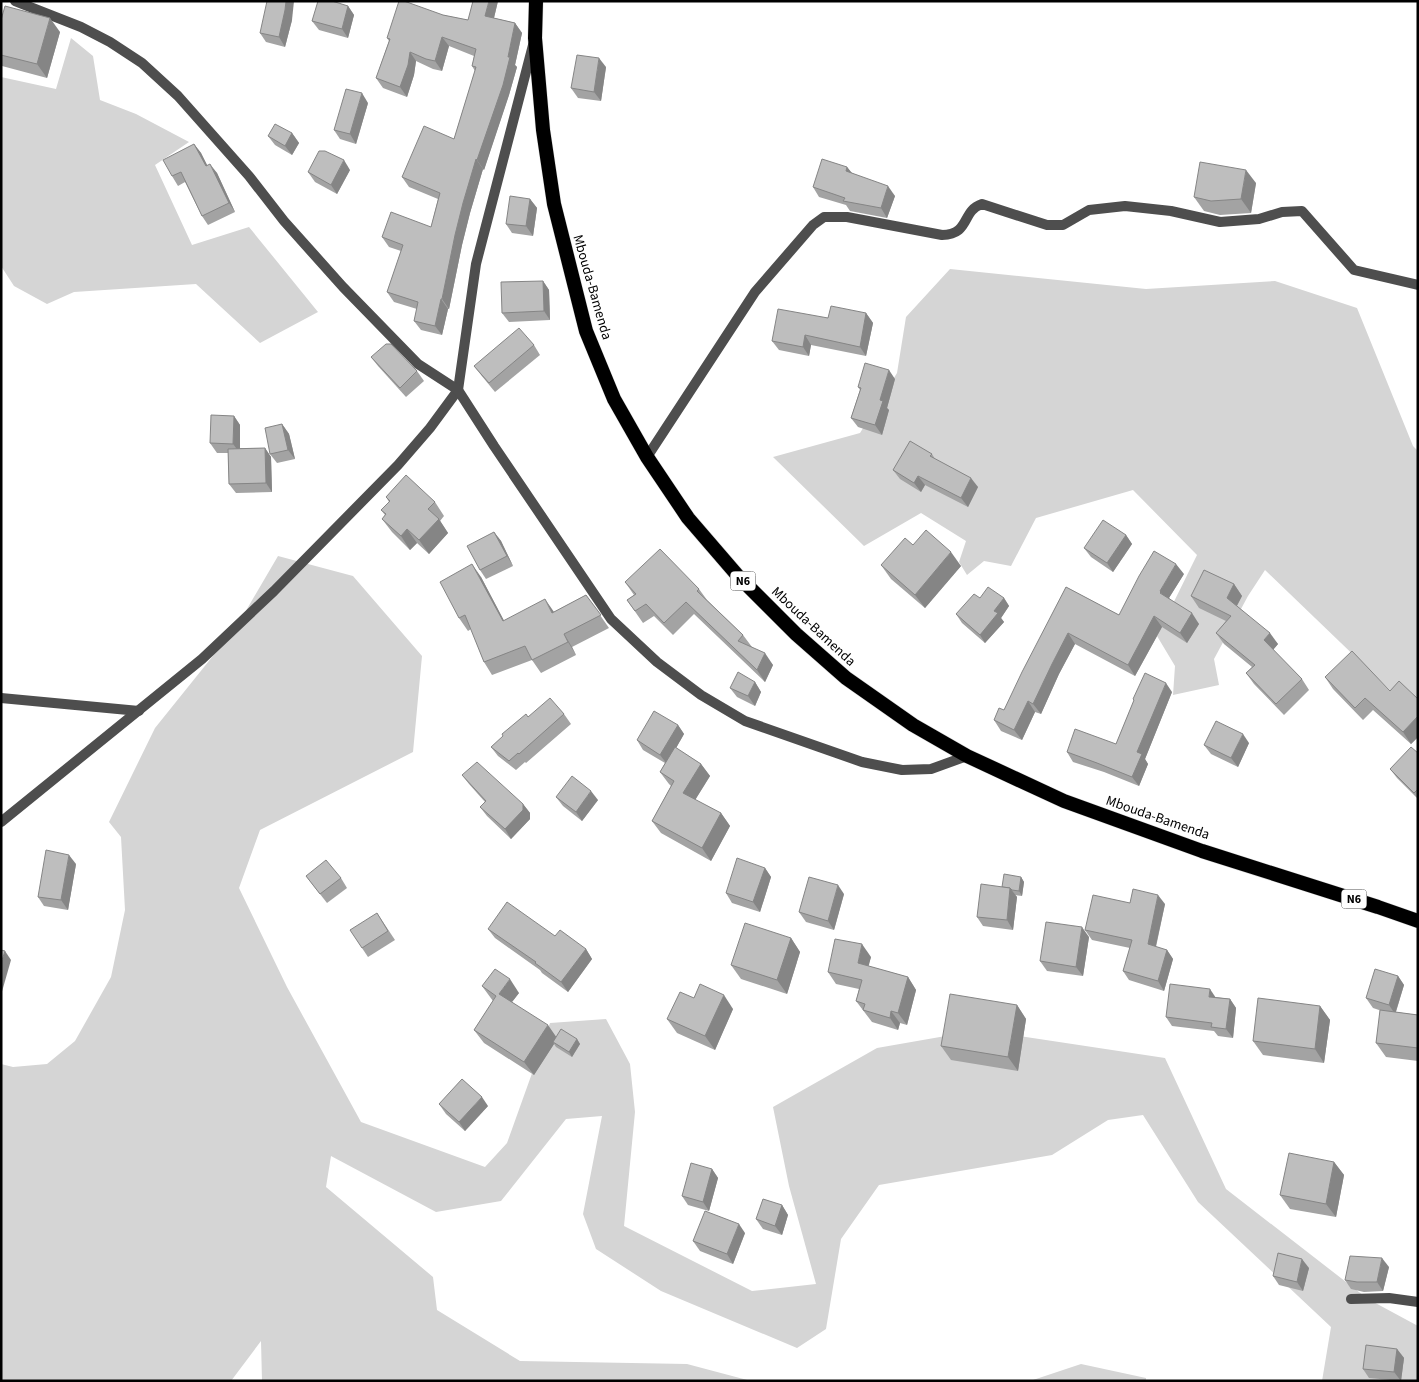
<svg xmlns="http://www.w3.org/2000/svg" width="1419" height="1382" font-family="'Source Sans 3',sans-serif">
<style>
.green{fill:#d5d5d5}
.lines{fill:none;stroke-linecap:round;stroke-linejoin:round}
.trunk-casing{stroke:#dbdbdb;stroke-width:15}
.minor{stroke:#4e4e4e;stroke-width:10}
.tertiary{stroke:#4e4e4e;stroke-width:10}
.trunk{stroke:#000;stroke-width:14}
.wall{fill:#a3a3a3}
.shaded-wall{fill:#858585}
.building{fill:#bebebe;stroke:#858585}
.labels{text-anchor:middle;stroke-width:4.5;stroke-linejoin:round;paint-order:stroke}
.shield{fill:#fff;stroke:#4c4c4c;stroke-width:1}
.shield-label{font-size:12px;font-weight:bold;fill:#000}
.street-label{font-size:14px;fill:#000;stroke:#fff}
</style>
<rect width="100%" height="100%" fill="#fff"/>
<!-- green -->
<g class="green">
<path d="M 71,38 L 93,56 L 100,100 L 136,114 L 189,142 L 155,165 L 192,245 L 249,227 L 318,312 L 260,343 L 196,284 L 74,292 L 47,304 L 14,286 L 1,266 L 1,77 L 56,89 Z"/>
<path d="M 950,269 L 1146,289 L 1275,281 L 1357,308 L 1413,446 L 1418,451 L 1418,717 L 1265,570 L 1248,596 L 1214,659 L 1219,685 L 1173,695 L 1175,666 L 1157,636 L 1197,555 L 1133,490 L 1036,518 L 1011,566 L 984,561 L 967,575 L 959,562 L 966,541 L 921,513 L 864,546 L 773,457 L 860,433 L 897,373 L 906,317 Z"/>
<path d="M 278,556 L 353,576 L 422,656 L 413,752 L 260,830 L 239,888 L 287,987 L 361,1122 L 485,1167 L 507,1143 L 550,1023 L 606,1019 L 630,1064 L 635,1112 L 624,1226 L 752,1291 L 816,1284 L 789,1186 L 773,1107 L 877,1048 L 980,1030 L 1165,1058 L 1226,1189 L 1368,1299 L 1418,1326 L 1418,1381 L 1322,1381 L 1331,1327 L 1198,1202 L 1143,1115 L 1108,1120 L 1052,1155 L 879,1185 L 841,1239 L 826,1329 L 797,1348 L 661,1291 L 596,1249 L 583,1214 L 602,1116 L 566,1119 L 501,1201 L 436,1212 L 331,1156 L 326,1187 L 433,1277 L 437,1310 L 520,1361 L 687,1364 L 751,1381 L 262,1381 L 261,1341 L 231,1381 L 1,1381 L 1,1064 L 13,1067 L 47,1064 L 75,1041 L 111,977 L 125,910 L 121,837 L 109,822 L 155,728 L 237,626 Z"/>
<path d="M 1081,1364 L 1146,1378 L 1146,1381 L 1030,1381 Z"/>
</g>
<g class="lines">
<defs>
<path id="trunk" d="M 536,1 L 535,38 L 543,130 L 554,204 L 586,331 L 614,399 L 647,457 L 688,518 L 738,576 L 796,634 L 846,678 L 913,725 L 967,756 L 1064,801 L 1202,851 L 1378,907 L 1418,921"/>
</defs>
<!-- trunk casing -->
<use href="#trunk" class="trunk-casing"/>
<!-- minor -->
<g class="minor">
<path d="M 647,457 L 755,292 L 813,225 L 824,217 L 847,217 L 942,235 C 971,234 961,211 982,204 L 1047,225 L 1063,225 L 1089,210 L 1125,206 L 1171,211 L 1220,222 L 1259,219 L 1282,212 L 1302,211 L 1354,270 L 1418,285"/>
<path d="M 1,698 L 139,711"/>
<path d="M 1,822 L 202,659 L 274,591 L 398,465 L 430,428 L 458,390 L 476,264 L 533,45"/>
<path d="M 1351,1299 L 1389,1298 L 1418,1302"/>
</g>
<!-- tertiary -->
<path class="tertiary" d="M 15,1 L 81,27 L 110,42 L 142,63 L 178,96 L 249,176 L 284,221 L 343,287 L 418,364 L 458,390 L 494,446 L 611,619 L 657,662 L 701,695 L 745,721 L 862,762 L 902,770 L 931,769 L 967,756"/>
<!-- trunk -->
<use href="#trunk" class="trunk"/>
</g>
<!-- wall -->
<g class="wall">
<path d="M 498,1 L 494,18 L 515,23 L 522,33 L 515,65 L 517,67 L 509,95 L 484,170 L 483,169 L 470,213 L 462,245 L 449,309 L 448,309 L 442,335 L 421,330 L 414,321 L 417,309 L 394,302 L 387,292 L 401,251 L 389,247 L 382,237 L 431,227 L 438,199 L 409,187 L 402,177 L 454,139 L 475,71 L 472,66 L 474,56 L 449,46 L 442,71 L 433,69 L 416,61 L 414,75 L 407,97 L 383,88 L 376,78 L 389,41 L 387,38 L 443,15 L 468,20 Z"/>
<path d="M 348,6 L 354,15 L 348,38 L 319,30 L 312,21 Z"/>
<path d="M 1,20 L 60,32 L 47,78 L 2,66 L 1,65 Z"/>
<path d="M 292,20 L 285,47 L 266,42 L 260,33 Z"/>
<path d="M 606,67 L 601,101 L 578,98 L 571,88 Z"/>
<path d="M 368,103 L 356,144 L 340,139 L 334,130 Z"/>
<path d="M 292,133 L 299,143 L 292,155 L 275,145 L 268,136 Z"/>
<path d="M 194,144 L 201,153 L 207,165 L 217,173 L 235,212 L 208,225 L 202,216 L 185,182 L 178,186 L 172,176 Z"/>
<path d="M 847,167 L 852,173 L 895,196 L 887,218 L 850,211 L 846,205 L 819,197 L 813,187 Z"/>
<path d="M 350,170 L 337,194 L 315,182 L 308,172 Z"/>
<path d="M 1256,183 L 1251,213 L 1220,215 L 1204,211 L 1194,197 Z"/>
<path d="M 530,199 L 537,208 L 533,236 L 512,233 L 506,224 Z"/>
<path d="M 543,281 L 549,290 L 550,320 L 509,322 L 502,313 Z"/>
<path d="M 866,313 L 873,323 L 866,356 L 811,345 L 809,356 L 779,350 L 772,341 L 828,318 Z"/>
<path d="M 534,345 L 540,355 L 495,392 L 481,375 L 474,366 Z"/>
<path d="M 371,357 L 417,371 L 424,381 L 406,397 L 378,366 Z"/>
<path d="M 895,379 L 887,408 L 889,410 L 882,435 L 858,427 L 851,418 L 860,390 L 858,387 Z"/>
<path d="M 234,416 L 240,425 L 240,448 L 265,448 L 271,457 L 272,492 L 236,493 L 229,484 L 228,453 L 217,453 L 210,443 Z"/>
<path d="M 282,424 L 289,434 L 295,459 L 277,463 L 270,454 Z"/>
<path d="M 932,454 L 935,459 L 978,487 L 968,507 L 925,485 L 921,492 L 900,479 L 893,470 Z"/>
<path d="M 386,497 L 435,502 L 444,516 L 440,521 L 448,533 L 429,554 L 417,543 L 410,550 L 392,532 L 382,519 L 385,515 L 381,510 L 389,502 Z"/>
<path d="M 494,532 L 501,541 L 513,566 L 486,579 L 480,570 Z"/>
<path d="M 1126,535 L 1132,544 L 1113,572 L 1091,557 L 1084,548 Z"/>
<path d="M 913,545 L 961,566 L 925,608 L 891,579 L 881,565 Z"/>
<path d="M 1184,574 L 1169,598 L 1199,624 L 1187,643 L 1162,627 L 1135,676 L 1075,644 L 1059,674 L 1041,714 L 1035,712 L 1022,740 L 1001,731 L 994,720 L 1004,710 L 1066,587 L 1119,615 Z"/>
<path d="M 481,577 L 504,621 L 554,612 L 586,595 L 609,628 L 572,647 L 576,655 L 541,673 L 532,660 L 492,675 L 484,662 L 471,629 L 468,631 L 459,618 Z"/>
<path d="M 625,582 L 699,589 L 707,600 L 743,635 L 752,647 L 773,665 L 765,682 L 694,614 L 673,635 L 654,616 L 643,623 L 627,600 L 634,595 Z"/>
<path d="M 1234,584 L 1242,596 L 1237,606 L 1278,644 L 1273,650 L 1302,679 L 1309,690 L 1284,715 L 1254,684 L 1246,673 L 1252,667 L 1224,644 L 1216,633 L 1226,621 L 1199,608 L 1191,596 Z"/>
<path d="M 980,598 L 1004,598 L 1009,606 L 1001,618 L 1004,622 L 985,643 L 962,623 L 956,614 Z"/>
<path d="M 1325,677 L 1390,691 L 1418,699 L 1418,737 L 1411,744 L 1373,710 L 1363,720 L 1333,689 Z"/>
<path d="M 755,682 L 761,692 L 755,706 L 737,697 L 730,688 Z"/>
<path d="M 1172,692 L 1145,759 L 1148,764 L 1139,786 L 1104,772 L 1073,762 L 1067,752 L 1116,744 L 1134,701 L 1133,699 Z"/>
<path d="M 564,714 L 571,724 L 526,763 L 525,762 L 516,770 L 498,756 L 491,747 L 528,717 Z"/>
<path d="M 678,725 L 684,734 L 676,748 L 701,764 L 710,776 L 695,800 L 721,813 L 730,826 L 711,861 L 661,833 L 652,821 L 671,786 L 669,784 L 660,772 L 665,763 L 643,750 L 637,740 Z"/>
<path d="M 1249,743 L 1238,767 L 1211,754 L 1204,745 Z"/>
<path d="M 1418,753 L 1418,799 L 1397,778 L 1390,769 Z"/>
<path d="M 462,775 L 523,804 L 530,813 L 530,819 L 511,839 L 487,816 L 480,807 L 485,802 L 469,784 Z"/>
<path d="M 556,797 L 598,800 L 582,821 L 563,806 Z"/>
<path d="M 76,864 L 68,910 L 44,906 L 38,897 Z"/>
<path d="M 765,868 L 771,877 L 760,912 L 732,903 L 726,893 Z"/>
<path d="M 306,876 L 341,878 L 347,888 L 327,903 Z"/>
<path d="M 1021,877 L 1024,882 L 1022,896 L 1015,895 L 1017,897 L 1013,930 L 983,926 L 977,917 L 1002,887 Z"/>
<path d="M 844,894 L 834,930 L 806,922 L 799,912 Z"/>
<path d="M 1130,903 L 1165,904 L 1156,947 L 1167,950 L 1173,959 L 1164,991 L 1129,980 L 1123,971 L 1130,948 L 1092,940 L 1085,930 Z"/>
<path d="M 377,913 L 395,940 L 368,957 L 362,948 Z"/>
<path d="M 488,929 L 555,936 L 586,949 L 592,959 L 568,992 L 542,973 L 540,970 L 495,938 Z"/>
<path d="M 1089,937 L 1083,976 L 1047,971 L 1040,961 Z"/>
<path d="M 791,938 L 800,952 L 787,994 L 741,979 L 731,965 Z"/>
<path d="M 871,957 L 868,966 L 908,977 L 916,990 L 907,1025 L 900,1023 L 898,1030 L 872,1022 L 856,1001 L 859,989 L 836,984 L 828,972 Z"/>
<path d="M 1398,976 L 1404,985 L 1396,1012 L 1418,1015 L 1418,1061 L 1386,1057 L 1376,1043 L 1382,1011 L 1373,1008 L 1366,998 Z"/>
<path d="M 482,986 L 519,993 L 512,1002 L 556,1037 L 577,1039 L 580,1044 L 572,1057 L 556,1047 L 554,1044 L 534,1075 L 484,1043 L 474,1030 L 493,1001 Z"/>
<path d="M 1216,997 L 1230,999 L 1236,1008 L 1233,1038 L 1218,1036 L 1214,1031 L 1172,1026 L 1166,1017 Z"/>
<path d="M 694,998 L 733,1009 L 715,1050 L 677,1033 L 667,1019 Z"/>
<path d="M 1017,1005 L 1026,1019 L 1018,1071 L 951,1060 L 941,1046 Z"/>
<path d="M 1320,1006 L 1330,1020 L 1324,1063 L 1263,1055 L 1253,1041 Z"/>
<path d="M 439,1104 L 488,1106 L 465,1131 L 446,1114 Z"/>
<path d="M 1334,1162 L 1344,1175 L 1336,1217 L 1290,1209 L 1280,1195 Z"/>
<path d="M 712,1169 L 718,1178 L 709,1211 L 688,1205 L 682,1196 Z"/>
<path d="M 782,1205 L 788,1215 L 782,1235 L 763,1229 L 756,1219 Z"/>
<path d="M 745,1233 L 733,1264 L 700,1251 L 693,1241 Z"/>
<path d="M 1389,1267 L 1383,1291 L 1364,1292 L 1351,1289 L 1345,1280 Z"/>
<path d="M 1309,1268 L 1303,1291 L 1279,1285 L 1273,1276 Z"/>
<path d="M 1397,1349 L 1404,1358 L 1401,1381 L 1369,1378 L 1363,1369 Z"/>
</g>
<!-- shaded-wall -->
<g class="shaded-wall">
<path d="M 286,1 L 294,1 L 292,20 L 285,47 L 279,37 Z"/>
<path d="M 489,1 L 498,1 L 492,26 L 485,16 Z"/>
<path d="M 348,6 L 354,15 L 348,38 L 342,29 Z"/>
<path d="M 50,18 L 60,32 L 47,78 L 37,64 Z"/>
<path d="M 515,23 L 522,33 L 515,65 L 517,67 L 509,95 L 484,170 L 477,160 L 508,57 Z"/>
<path d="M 442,37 L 449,46 L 442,71 L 435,61 Z"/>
<path d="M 410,52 L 416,61 L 414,75 L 407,97 L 400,87 Z"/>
<path d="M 599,58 L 606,67 L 601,101 L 594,92 Z"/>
<path d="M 362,93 L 368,103 L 356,144 L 350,134 Z"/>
<path d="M 292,133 L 299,143 L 292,155 L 285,146 Z"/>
<path d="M 194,144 L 201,153 L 212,175 L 206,166 Z"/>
<path d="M 476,159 L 483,169 L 470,213 L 462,245 L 449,309 L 442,299 L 455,235 L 463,203 Z"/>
<path d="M 344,160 L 350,170 L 337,194 L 331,185 Z"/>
<path d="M 210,164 L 217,173 L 235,212 L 229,203 Z"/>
<path d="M 847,167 L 854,176 L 846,171 Z"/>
<path d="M 1246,170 L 1256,183 L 1251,213 L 1241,199 Z"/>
<path d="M 888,186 L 895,196 L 887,218 L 881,208 Z"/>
<path d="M 530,199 L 537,208 L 533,236 L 526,226 Z"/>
<path d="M 543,281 L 549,290 L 550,320 L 544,311 Z"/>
<path d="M 441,299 L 448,309 L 442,335 L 435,326 Z"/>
<path d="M 866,313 L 873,323 L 866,356 L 860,347 Z"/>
<path d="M 805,335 L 811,345 L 809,356 L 803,347 Z"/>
<path d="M 889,370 L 895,379 L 887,408 L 889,410 L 882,435 L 875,425 L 880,400 Z"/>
<path d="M 234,416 L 240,425 L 240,453 L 233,444 Z"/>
<path d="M 282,424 L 289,434 L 295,459 L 288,450 Z"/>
<path d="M 265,448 L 271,457 L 272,492 L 266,483 Z"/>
<path d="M 918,476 L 925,485 L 921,492 L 914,483 Z"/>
<path d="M 971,478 L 978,487 L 968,507 L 961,498 Z"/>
<path d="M 439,519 L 448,533 L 429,554 L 419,540 Z"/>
<path d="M 407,529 L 417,543 L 410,550 L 401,536 Z"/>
<path d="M 494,532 L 501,541 L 513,566 L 507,556 Z"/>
<path d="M 1126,535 L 1132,544 L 1113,572 L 1107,563 Z"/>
<path d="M 951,552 L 961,566 L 925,608 L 915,595 Z"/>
<path d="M 472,564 L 481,577 L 511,634 L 503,621 Z"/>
<path d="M 1176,564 L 1184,574 L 1167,601 L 1168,604 L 1160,591 Z"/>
<path d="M 1234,584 L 1242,596 L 1235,609 L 1227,598 Z"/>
<path d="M 1004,598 L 1009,606 L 1001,618 L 1004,622 L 985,643 L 980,635 L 994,611 Z"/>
<path d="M 545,599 L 554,612 L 552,613 Z"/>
<path d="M 1192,613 L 1199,624 L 1187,643 L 1180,633 Z"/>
<path d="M 1154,616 L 1162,627 L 1135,676 L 1128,665 Z"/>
<path d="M 1068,633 L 1075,644 L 1059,674 L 1041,714 L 1033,704 L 1052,664 Z"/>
<path d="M 1270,633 L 1278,644 L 1272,651 L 1264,640 Z"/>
<path d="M 564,634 L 572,647 L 576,655 L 568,642 Z"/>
<path d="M 765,653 L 773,665 L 765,682 L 757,670 Z"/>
<path d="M 755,682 L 761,692 L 755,706 L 748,696 Z"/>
<path d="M 1166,683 L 1172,692 L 1145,759 L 1148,764 L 1139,786 L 1132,777 L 1137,752 Z"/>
<path d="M 1028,701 L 1035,712 L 1022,740 L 1014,730 Z"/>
<path d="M 1418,716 L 1418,737 L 1411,744 L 1403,732 Z"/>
<path d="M 678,725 L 684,734 L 667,764 L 660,755 Z"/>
<path d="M 1243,734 L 1249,743 L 1238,767 L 1231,758 Z"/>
<path d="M 701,764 L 710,776 L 692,805 L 683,793 Z"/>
<path d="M 591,791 L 598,800 L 582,821 L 576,812 Z"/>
<path d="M 523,804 L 530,813 L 530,819 L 511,839 L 505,829 Z"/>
<path d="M 721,813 L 730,826 L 711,861 L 702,848 Z"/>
<path d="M 69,855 L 76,864 L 68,910 L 61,900 Z"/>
<path d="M 765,868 L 771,877 L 760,912 L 753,902 Z"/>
<path d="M 1021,877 L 1024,882 L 1022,896 L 1019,891 Z"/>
<path d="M 838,885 L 844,894 L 834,930 L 828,921 Z"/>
<path d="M 1010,888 L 1017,897 L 1013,930 L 1007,920 Z"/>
<path d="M 1158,895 L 1165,904 L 1154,954 L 1148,944 Z"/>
<path d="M 1082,927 L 1089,937 L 1083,976 L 1076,967 Z"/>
<path d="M 791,938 L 800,952 L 787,994 L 777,980 Z"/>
<path d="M 862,944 L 871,957 L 866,976 L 858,963 Z"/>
<path d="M 586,949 L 592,959 L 568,992 L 561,982 Z"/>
<path d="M 1167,950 L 1173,959 L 1164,991 L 1158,981 Z"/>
<path d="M 5,951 L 11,960 L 1,995 L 1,963 Z"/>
<path d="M 1398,976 L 1404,985 L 1395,1014 L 1389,1005 Z"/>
<path d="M 908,977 L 916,990 L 907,1025 L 898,1013 Z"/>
<path d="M 510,979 L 519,993 L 508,1007 L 499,994 Z"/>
<path d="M 1210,989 L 1216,998 L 1209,997 Z"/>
<path d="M 724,995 L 733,1009 L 715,1050 L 705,1036 Z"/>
<path d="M 1230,999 L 1236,1008 L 1233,1038 L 1226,1029 Z"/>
<path d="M 1017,1005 L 1026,1019 L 1018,1071 L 1008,1057 Z"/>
<path d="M 1320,1006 L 1330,1020 L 1324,1063 L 1315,1049 Z"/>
<path d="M 891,1011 L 900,1023 L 898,1030 L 890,1018 Z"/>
<path d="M 548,1025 L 557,1038 L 553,1042 L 554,1044 L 534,1075 L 524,1062 Z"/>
<path d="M 577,1039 L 580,1044 L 572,1057 L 569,1052 Z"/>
<path d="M 482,1097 L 488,1106 L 465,1131 L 459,1122 Z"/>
<path d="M 1334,1162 L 1344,1175 L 1336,1217 L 1326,1204 Z"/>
<path d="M 712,1169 L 718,1178 L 709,1211 L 703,1202 Z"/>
<path d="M 782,1205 L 788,1215 L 782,1235 L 775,1226 Z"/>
<path d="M 739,1224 L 745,1233 L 733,1264 L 727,1254 Z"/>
<path d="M 1382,1258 L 1389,1267 L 1383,1291 L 1377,1282 Z"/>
<path d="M 1302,1259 L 1309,1268 L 1303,1291 L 1297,1282 Z"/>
<path d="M 1397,1349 L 1404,1358 L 1401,1381 L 1394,1372 Z"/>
</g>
<!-- building -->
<g class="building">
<path d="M 267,1 L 286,1 L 285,10 L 279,37 L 260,33 Z"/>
<path d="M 318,1 L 332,1 L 348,6 L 342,29 L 312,21 Z"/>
<path d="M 399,1 L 404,1 L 443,15 L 468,20 L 473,1 L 489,1 L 485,16 L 515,23 L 508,57 L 510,57 L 503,85 L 477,160 L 476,159 L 463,203 L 455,235 L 442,299 L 441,299 L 435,326 L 414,321 L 418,302 L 387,292 L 403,245 L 382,237 L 391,212 L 431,227 L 440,193 L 402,177 L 424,126 L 454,139 L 476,67 L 472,66 L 476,49 L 442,37 L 435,61 L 426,59 L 410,52 L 408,65 L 400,87 L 376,78 L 390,39 L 387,38 Z"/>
<path d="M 5,6 L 50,18 L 37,64 L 1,55 L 1,20 Z"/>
<path d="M 577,55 L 599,58 L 594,92 L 571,88 Z"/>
<path d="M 346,89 L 362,93 L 350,134 L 334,130 Z"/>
<path d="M 275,124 L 292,133 L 285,146 L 268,136 Z"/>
<path d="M 194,144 L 206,166 L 210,164 L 229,203 L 202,216 L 181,172 L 172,176 L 163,160 Z"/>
<path d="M 319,151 L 325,151 L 344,160 L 331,185 L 308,172 Z"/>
<path d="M 822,159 L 847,167 L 846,171 L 888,186 L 881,208 L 843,201 L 845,198 L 813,187 Z"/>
<path d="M 1200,162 L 1246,170 L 1241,199 L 1211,201 L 1194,197 Z"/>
<path d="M 510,196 L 530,199 L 526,226 L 506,224 Z"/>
<path d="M 543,281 L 544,311 L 502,313 L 501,282 Z"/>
<path d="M 831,306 L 866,313 L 860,347 L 805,335 L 803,347 L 772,341 L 778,309 L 828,318 Z"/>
<path d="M 519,328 L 534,345 L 489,383 L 474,366 Z"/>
<path d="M 386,344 L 391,344 L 417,371 L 400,388 L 371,357 Z"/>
<path d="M 865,363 L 889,370 L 880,400 L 883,401 L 875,425 L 851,418 L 861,388 L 858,387 Z"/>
<path d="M 211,415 L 234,416 L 233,444 L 210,443 Z"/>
<path d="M 282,424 L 288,450 L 270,454 L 265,428 Z"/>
<path d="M 910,441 L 932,454 L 930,456 L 971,478 L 961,498 L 918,476 L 914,483 L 893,470 Z"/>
<path d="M 265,448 L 266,483 L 229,484 L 228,449 Z"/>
<path d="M 406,475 L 435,502 L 428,509 L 439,519 L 419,540 L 407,529 L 401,536 L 382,519 L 386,514 L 381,510 L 390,501 L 386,497 Z"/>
<path d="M 1103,520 L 1126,535 L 1107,563 L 1084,548 Z"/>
<path d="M 926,530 L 951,552 L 915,595 L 881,565 L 905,538 L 913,545 Z"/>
<path d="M 494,532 L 507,556 L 480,570 L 467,546 Z"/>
<path d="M 660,549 L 699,589 L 697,591 L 743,635 L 738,641 L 765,653 L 757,670 L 686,602 L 664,623 L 646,604 L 635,611 L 627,600 L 636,594 L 625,582 Z"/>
<path d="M 1154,551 L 1176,564 L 1160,591 L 1161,592 L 1160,593 L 1192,613 L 1180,633 L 1154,616 L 1128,665 L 1068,633 L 1052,664 L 1033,704 L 1028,701 L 1014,730 L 994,720 L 999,708 L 1004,710 L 1022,672 L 1066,587 L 1119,615 L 1139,576 Z"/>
<path d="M 472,564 L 503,621 L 545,599 L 552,613 L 586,595 L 601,615 L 564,634 L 568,642 L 532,660 L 525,646 L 484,662 L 465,615 L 459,618 L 440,582 Z"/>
<path d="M 1204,570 L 1234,584 L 1227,598 L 1270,633 L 1264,640 L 1302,679 L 1276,704 L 1246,673 L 1255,665 L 1216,633 L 1231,616 L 1191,596 Z"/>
<path d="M 988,587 L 1004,598 L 994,611 L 998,613 L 980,635 L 956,614 L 974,594 L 980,598 Z"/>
<path d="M 1352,651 L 1390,691 L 1399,681 L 1418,699 L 1418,716 L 1403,732 L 1365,698 L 1355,708 L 1325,677 Z"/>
<path d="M 738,672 L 755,682 L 748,696 L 730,688 Z"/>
<path d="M 1145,673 L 1166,683 L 1137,752 L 1142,754 L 1132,777 L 1097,763 L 1067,752 L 1075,729 L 1116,744 L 1134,700 L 1133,699 Z"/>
<path d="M 550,698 L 564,714 L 519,754 L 518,753 L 509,761 L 491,747 L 503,736 L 502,734 L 526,714 L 528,717 Z"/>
<path d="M 654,711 L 678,725 L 660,755 L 637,740 Z"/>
<path d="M 1216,721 L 1243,734 L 1231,758 L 1204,745 Z"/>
<path d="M 675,747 L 701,764 L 683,793 L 721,813 L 702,848 L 652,821 L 674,781 L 660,772 Z"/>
<path d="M 1411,747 L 1418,753 L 1418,789 L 1414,793 L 1390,769 Z"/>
<path d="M 477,762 L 523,804 L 523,810 L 505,829 L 480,807 L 486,801 L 462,775 Z"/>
<path d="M 572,776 L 591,791 L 576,812 L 556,797 Z"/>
<path d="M 46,850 L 69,855 L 61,900 L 38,897 Z"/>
<path d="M 737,858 L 765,868 L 753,902 L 726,893 Z"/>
<path d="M 326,860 L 341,878 L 320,894 L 306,876 Z"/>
<path d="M 1004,874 L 1021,877 L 1019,891 L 1012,890 L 1010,888 L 1002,887 Z"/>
<path d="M 809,877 L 838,885 L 828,921 L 799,912 Z"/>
<path d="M 981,884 L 1010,888 L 1007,920 L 977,917 Z"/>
<path d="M 1133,889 L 1158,895 L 1148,944 L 1167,950 L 1158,981 L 1123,971 L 1132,940 L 1085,930 L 1093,895 L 1130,903 Z"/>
<path d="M 507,902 L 555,936 L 560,930 L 586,949 L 561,982 L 535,963 L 536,962 L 488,929 Z"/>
<path d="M 377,913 L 388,931 L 362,948 L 350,930 Z"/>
<path d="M 1046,922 L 1082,927 L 1076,967 L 1040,961 Z"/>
<path d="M 745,923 L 791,938 L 777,980 L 731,965 Z"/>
<path d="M 835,939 L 862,944 L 858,963 L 908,977 L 898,1013 L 891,1011 L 890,1018 L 863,1010 L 865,1004 L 856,1001 L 862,980 L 828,972 Z"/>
<path d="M 1,950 L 5,951 L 1,963 Z"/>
<path d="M 495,969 L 510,979 L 499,994 L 548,1025 L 524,1062 L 474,1030 L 496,996 L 482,986 Z"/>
<path d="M 1375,969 L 1398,976 L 1389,1005 L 1366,998 Z"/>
<path d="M 700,984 L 724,995 L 705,1036 L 667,1019 L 680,992 L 694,998 Z"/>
<path d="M 1170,984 L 1210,989 L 1209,997 L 1230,999 L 1226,1029 L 1211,1027 L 1212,1023 L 1166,1017 Z"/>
<path d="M 950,994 L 1017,1005 L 1008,1057 L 941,1046 Z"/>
<path d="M 1258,998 L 1320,1006 L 1315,1049 L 1253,1041 Z"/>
<path d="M 1380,1010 L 1418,1015 L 1418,1048 L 1376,1043 Z"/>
<path d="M 561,1029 L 577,1039 L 569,1052 L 553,1042 Z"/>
<path d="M 462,1079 L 482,1097 L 459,1122 L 439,1104 Z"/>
<path d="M 1289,1153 L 1334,1162 L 1326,1204 L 1280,1195 Z"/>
<path d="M 691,1163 L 712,1169 L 703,1202 L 682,1196 Z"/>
<path d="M 763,1199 L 782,1205 L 775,1226 L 756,1219 Z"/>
<path d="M 705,1211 L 739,1224 L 727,1254 L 693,1241 Z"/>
<path d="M 1278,1253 L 1302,1259 L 1297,1282 L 1273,1276 Z"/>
<path d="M 1350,1256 L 1382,1258 L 1377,1282 L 1357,1282 L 1345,1280 Z"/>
<path d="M 1366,1345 L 1397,1349 L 1394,1372 L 1363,1369 Z"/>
</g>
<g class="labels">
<!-- shield labels -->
<g class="shield">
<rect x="730.5" y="571.5" width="25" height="19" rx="4"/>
<rect x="1341.5" y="889.5" width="25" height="19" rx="4"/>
</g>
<g class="shield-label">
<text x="743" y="585">N6</text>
<text x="1354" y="903">N6</text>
</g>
<!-- street labels -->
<g class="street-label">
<text transform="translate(593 287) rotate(74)" y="5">Mbouda-Bamenda</text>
<text transform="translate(814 626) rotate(43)" y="5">Mbouda-Bamenda</text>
<text transform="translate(1158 817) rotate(19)" y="5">Mbouda-Bamenda</text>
</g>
</g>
<!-- border -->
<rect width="1419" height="1382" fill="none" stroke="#000000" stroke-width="5"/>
</svg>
